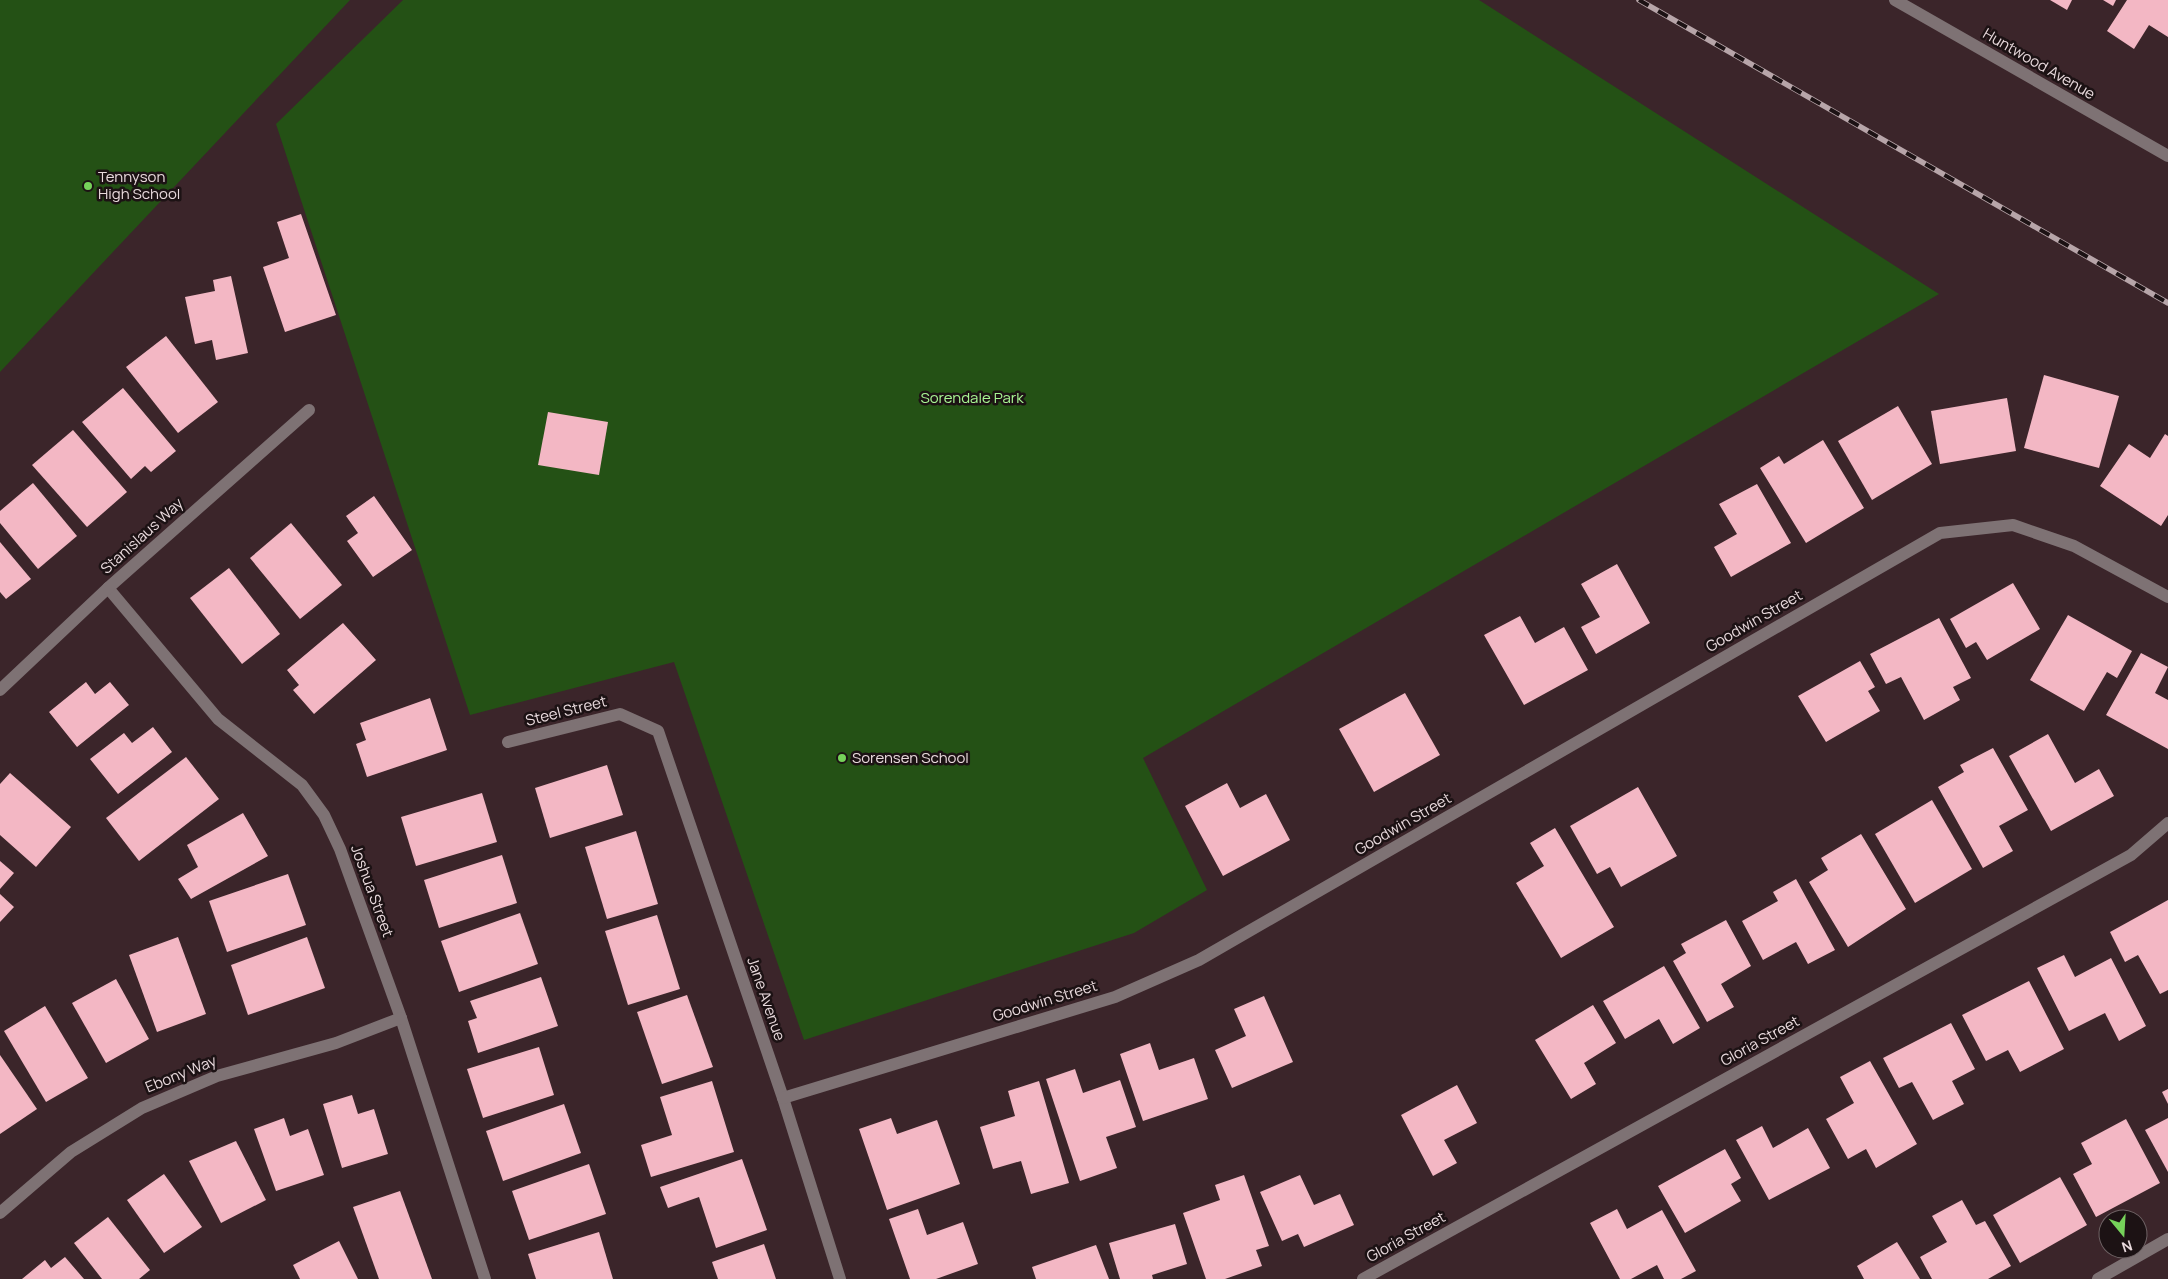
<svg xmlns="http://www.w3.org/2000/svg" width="2168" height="1279" font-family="Manrope,sans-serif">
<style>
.green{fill:#245115}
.building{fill:#f3b7c4}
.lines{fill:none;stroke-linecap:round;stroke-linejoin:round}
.minor{stroke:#7e7274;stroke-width:12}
.rail-casing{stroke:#b7a5a9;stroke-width:5.5}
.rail{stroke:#1c1214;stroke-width:4;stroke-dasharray:11;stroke-linecap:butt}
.poi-dot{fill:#76d25a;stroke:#1c1214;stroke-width:2}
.labels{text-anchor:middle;stroke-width:5;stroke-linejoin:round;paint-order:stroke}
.street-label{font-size:15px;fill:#e9dadd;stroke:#1c1214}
.poi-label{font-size:15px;fill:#e9dadd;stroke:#1c1214;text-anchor:start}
.park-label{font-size:15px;fill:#a8f593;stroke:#1c1214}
</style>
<rect width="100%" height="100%" fill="#3b252a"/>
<!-- green -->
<g class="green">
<path d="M 0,0 L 350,0 L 0,372 Z"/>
<path d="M 403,0 L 1479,0 L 1939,294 L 1143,758 L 1207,890 L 1134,933 L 804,1040 L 674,662 L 470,715 L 276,124 Z"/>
</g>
<!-- building -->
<g class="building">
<path d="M 2050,0 L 2072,0 L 2067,10 Z"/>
<path d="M 2103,0 L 2116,0 L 2113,6 Z"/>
<path d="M 2127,0 L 2168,0 L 2168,37 L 2149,25 L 2134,49 L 2107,31 Z"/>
<path d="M 301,214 L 336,315 L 285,332 L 263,267 L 289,258 L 277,222 Z"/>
<path d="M 231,276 L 248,353 L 216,360 L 212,340 L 195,344 L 185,297 L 215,291 L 213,280 Z"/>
<path d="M 166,336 L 218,402 L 178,433 L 126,367 Z"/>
<path d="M 2044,375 L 2119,396 L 2099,468 L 2024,448 Z"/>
<path d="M 123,388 L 176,451 L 151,472 L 145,466 L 131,479 L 82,422 Z"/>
<path d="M 2007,398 L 2016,451 L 1940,464 L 1931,411 Z"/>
<path d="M 1898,406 L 1932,464 L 1872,500 L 1838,441 Z"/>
<path d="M 548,412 L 608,422 L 599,475 L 538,465 Z"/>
<path d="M 73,430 L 127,492 L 87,527 L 32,465 Z"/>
<path d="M 2165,434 L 2168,436 L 2168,515 L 2161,526 L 2100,486 L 2129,444 L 2150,458 Z"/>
<path d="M 1823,440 L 1864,508 L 1806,543 L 1760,468 L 1779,456 L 1784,464 Z"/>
<path d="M 33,483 L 77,536 L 38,569 L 0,523 L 0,511 Z"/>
<path d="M 1757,484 L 1791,543 L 1731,577 L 1714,547 L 1737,534 L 1719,504 Z"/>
<path d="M 374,496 L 412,550 L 373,577 L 347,541 L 358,533 L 346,516 Z"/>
<path d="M 291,523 L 342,585 L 300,619 L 250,558 Z"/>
<path d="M 0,542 L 31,579 L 6,599 L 0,592 Z"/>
<path d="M 1617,564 L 1650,623 L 1596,654 L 1581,627 L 1600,617 L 1581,584 Z"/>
<path d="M 229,568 L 280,634 L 242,664 L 190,598 Z"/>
<path d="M 2013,583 L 2040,629 L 1987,660 L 1976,642 L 1966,648 L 1950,619 Z"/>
<path d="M 2068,615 L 2132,651 L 2117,678 L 2107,672 L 2084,711 L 2030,680 Z"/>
<path d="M 1520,616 L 1535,643 L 1564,627 L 1588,670 L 1524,705 L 1484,635 Z"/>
<path d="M 1939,618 L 1971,678 L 1953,687 L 1960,700 L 1924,720 L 1901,677 L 1886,684 L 1870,654 Z"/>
<path d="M 343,623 L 376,660 L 314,714 L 293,690 L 299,685 L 287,670 Z"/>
<path d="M 2141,653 L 2168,667 L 2155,693 L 2168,700 L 2168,749 L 2106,715 Z"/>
<path d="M 1860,661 L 1875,687 L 1868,691 L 1880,711 L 1826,742 L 1798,696 Z"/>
<path d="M 86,682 L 95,694 L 110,682 L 129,705 L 77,747 L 49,712 Z"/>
<path d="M 1405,693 L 1440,755 L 1374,792 L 1339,729 Z"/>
<path d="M 430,698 L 447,750 L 367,777 L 356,744 L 366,740 L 360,723 Z"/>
<path d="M 153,727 L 172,752 L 118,794 L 90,759 L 124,733 L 132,743 Z"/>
<path d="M 2048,734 L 2075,783 L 2099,769 L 2114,796 L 2051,831 L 2009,756 Z"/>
<path d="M 1993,748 L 2028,810 L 1999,826 L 2013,851 L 1983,868 L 1938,787 L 1964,772 L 1960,765 Z"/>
<path d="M 186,757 L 219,799 L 139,861 L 106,818 Z"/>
<path d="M 607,765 L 623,815 L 550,838 L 535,788 Z"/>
<path d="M 10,773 L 71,827 L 36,867 L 0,835 L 0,784 Z"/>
<path d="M 1227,783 L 1240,808 L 1266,794 L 1290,840 L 1223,876 L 1185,806 Z"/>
<path d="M 1638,787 L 1677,856 L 1621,887 L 1610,867 L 1597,874 L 1570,826 Z"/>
<path d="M 482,793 L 497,842 L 416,866 L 401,817 Z"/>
<path d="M 1932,800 L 1972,869 L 1915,903 L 1875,834 Z"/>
<path d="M 243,813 L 268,856 L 191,899 L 178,879 L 198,867 L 187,845 Z"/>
<path d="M 1555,828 L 1614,927 L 1561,958 L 1516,883 L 1544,866 L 1530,843 Z"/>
<path d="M 636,831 L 658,904 L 607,919 L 585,847 Z"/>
<path d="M 1861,834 L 1906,909 L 1848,947 L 1809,882 L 1828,870 L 1821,858 Z"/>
<path d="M 502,855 L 517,903 L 439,928 L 424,880 Z"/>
<path d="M 0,861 L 14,873 L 0,889 Z"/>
<path d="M 288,874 L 306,925 L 227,952 L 209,901 Z"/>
<path d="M 1796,879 L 1835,950 L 1808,964 L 1796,942 L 1763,960 L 1742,921 L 1778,901 L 1773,892 Z"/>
<path d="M 0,894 L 14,907 L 0,922 Z"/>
<path d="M 2168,900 L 2168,990 L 2160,994 L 2138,955 L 2125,962 L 2110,932 Z"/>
<path d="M 520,913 L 538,964 L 459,992 L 441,941 Z"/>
<path d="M 657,915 L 680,989 L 628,1005 L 605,931 Z"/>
<path d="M 1726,920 L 1751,966 L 1721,984 L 1734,1007 L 1707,1022 L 1673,961 L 1686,953 L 1681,944 Z"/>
<path d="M 178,937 L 206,1014 L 157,1032 L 129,955 Z"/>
<path d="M 307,937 L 325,988 L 248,1015 L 231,965 Z"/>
<path d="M 2064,955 L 2075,977 L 2111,958 L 2146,1026 L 2119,1041 L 2105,1013 L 2069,1031 L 2037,968 Z"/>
<path d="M 1664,966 L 1700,1028 L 1673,1044 L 1659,1019 L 1625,1039 L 1603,1001 Z"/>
<path d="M 541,977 L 558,1026 L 478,1053 L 468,1021 L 477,1018 L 470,1001 Z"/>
<path d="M 116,979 L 149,1039 L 106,1063 L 72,1003 Z"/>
<path d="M 2029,981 L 2064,1049 L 2020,1072 L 2008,1050 L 1986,1061 L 1962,1015 Z"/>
<path d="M 687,995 L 713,1067 L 662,1084 L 637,1012 Z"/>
<path d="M 1264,996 L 1293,1062 L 1232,1088 L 1215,1050 L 1246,1036 L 1234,1009 Z"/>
<path d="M 1593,1005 L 1616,1043 L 1584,1063 L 1596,1084 L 1571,1099 L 1535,1040 Z"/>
<path d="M 45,1006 L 88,1078 L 46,1102 L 4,1031 Z"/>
<path d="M 1951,1023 L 1975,1069 L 1952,1081 L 1964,1104 L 1933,1120 L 1912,1082 L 1899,1088 L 1883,1058 Z"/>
<path d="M 1150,1043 L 1159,1070 L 1194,1058 L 1208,1099 L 1143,1121 L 1120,1054 Z"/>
<path d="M 539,1047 L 554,1095 L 483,1118 L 467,1069 Z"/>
<path d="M 0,1055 L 37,1109 L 0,1134 Z"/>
<path d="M 1870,1061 L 1917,1144 L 1876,1168 L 1866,1149 L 1848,1159 L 1826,1119 L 1854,1103 L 1840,1077 Z"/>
<path d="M 1075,1069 L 1083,1093 L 1120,1080 L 1136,1127 L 1106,1137 L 1117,1168 L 1080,1181 L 1046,1079 Z"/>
<path d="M 712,1081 L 734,1152 L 651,1177 L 641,1145 L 672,1135 L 660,1097 Z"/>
<path d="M 1039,1081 L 1069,1183 L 1031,1194 L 1021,1161 L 993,1169 L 980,1127 L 1015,1116 L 1008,1091 Z"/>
<path d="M 1457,1085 L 1477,1123 L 1444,1140 L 1457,1163 L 1433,1176 L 1401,1115 Z"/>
<path d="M 2168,1089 L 2168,1104 L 2162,1092 Z"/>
<path d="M 352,1095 L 358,1114 L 374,1109 L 388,1154 L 342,1168 L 323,1104 Z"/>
<path d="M 564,1104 L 581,1153 L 503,1181 L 486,1131 Z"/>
<path d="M 284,1118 L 290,1136 L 308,1129 L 324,1175 L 276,1191 L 254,1129 Z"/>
<path d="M 891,1118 L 897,1134 L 937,1120 L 960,1184 L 887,1210 L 859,1129 Z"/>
<path d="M 2168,1118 L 2168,1172 L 2145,1130 Z"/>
<path d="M 2126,1119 L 2160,1183 L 2096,1217 L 2073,1174 L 2092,1164 L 2081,1143 Z"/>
<path d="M 1762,1126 L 1773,1148 L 1808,1128 L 1830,1168 L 1769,1200 L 1736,1140 Z"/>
<path d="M 236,1141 L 266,1200 L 221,1223 L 189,1161 Z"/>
<path d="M 1725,1149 L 1741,1178 L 1731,1184 L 1741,1201 L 1685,1233 L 1658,1186 Z"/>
<path d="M 742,1159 L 767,1230 L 716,1248 L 699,1197 L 668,1208 L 660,1187 Z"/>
<path d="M 589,1164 L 606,1214 L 529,1240 L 512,1191 Z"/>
<path d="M 164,1174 L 202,1227 L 164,1253 L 127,1200 Z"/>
<path d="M 1244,1175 L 1269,1246 L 1256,1250 L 1262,1266 L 1225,1279 L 1206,1279 L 1183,1213 L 1220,1200 L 1215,1185 Z"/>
<path d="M 1300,1175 L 1314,1205 L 1340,1194 L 1354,1225 L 1304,1247 L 1298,1234 L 1282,1241 L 1260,1192 Z"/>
<path d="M 2060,1177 L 2087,1225 L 2020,1263 L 1993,1215 Z"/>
<path d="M 400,1191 L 432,1279 L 379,1279 L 353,1207 Z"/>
<path d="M 1962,1200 L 1976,1225 L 1985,1221 L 2011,1266 L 1988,1279 L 1932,1279 L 1920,1257 L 1947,1242 L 1932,1216 Z"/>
<path d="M 918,1209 L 927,1235 L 963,1222 L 978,1264 L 936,1279 L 910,1279 L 889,1219 Z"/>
<path d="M 1617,1209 L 1627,1229 L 1662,1210 L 1696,1271 L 1681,1279 L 1664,1279 L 1657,1265 L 1631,1279 L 1620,1279 L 1590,1223 Z"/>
<path d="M 108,1217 L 150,1270 L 139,1279 L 102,1279 L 74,1243 Z"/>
<path d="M 1175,1224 L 1187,1264 L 1152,1275 L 1153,1279 L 1120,1279 L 1109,1243 Z"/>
<path d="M 599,1232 L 613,1279 L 536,1279 L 528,1254 Z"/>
<path d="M 339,1241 L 358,1279 L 300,1279 L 293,1265 Z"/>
<path d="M 1897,1242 L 1920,1279 L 1864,1279 L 1857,1266 Z"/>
<path d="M 764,1244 L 776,1279 L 718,1279 L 712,1262 Z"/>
<path d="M 1096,1245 L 1109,1279 L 1036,1279 L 1032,1267 Z"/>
<path d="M 65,1257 L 84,1279 L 22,1279 L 45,1260 L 51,1268 Z"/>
</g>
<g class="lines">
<!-- minor -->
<g class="minor">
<path d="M 1895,0 L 2168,156"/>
<path d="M 108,588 L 218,719 L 302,785 L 324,815 L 340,849 L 401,1018 L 485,1279"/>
<path d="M 0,690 L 108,588 L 309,410"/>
<path d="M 508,742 L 620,714 L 658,731 L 783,1098 L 840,1279"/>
<path d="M 783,1098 L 1115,997 L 1199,960 L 1940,533 L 2013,525 L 2074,546 L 2168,597"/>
<path d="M 0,1213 L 71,1152 L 142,1108 L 217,1076 L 336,1043 L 401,1018"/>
<path d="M 1363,1279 L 2131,855 L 2168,823"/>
<path d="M 2098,1279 L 2168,1239"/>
</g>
<defs>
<path id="rail" d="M 1639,0 L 2168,303"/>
</defs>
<!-- rail casing -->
<use href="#rail" class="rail-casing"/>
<!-- rail -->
<use href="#rail" class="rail"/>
</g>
<!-- markers -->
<g class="poi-dot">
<circle cx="88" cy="186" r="5"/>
<circle cx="842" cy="758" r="5"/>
</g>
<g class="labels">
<!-- street labels -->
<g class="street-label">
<text transform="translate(2039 64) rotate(30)" y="5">Huntwood Avenue</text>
<text transform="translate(142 536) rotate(-42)" y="5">Stanislaus Way</text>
<text transform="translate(1754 621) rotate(-30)" y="5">Goodwin Street</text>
<text transform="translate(566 711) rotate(-14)" y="5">Steel Street</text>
<text transform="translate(1403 824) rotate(-30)" y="5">Goodwin Street</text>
<text transform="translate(372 891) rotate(70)" y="5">Joshua Street</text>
<text transform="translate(766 999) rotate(71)" y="5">Jane Avenue</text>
<text transform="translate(1045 1001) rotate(-17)" y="5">Goodwin Street</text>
<text transform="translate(1760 1041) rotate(-29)" y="5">Gloria Street</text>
<text transform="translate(181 1074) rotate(-22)" y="5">Ebony Way</text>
<text transform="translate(1406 1237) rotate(-29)" y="5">Gloria Street</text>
</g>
<!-- poi labels -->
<g class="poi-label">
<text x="98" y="182">Tennyson<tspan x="98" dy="17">High School</tspan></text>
<text x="852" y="763">Sorensen School</text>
</g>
<!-- park labels -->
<g class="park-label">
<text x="972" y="403">Sorendale Park</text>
</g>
</g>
<!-- north arrow -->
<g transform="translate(2123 1234) rotate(162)"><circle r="24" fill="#1c1214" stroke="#6e6264"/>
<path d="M0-4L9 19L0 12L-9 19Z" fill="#76d25a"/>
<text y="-8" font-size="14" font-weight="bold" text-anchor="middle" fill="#e9dadd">N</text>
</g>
</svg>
